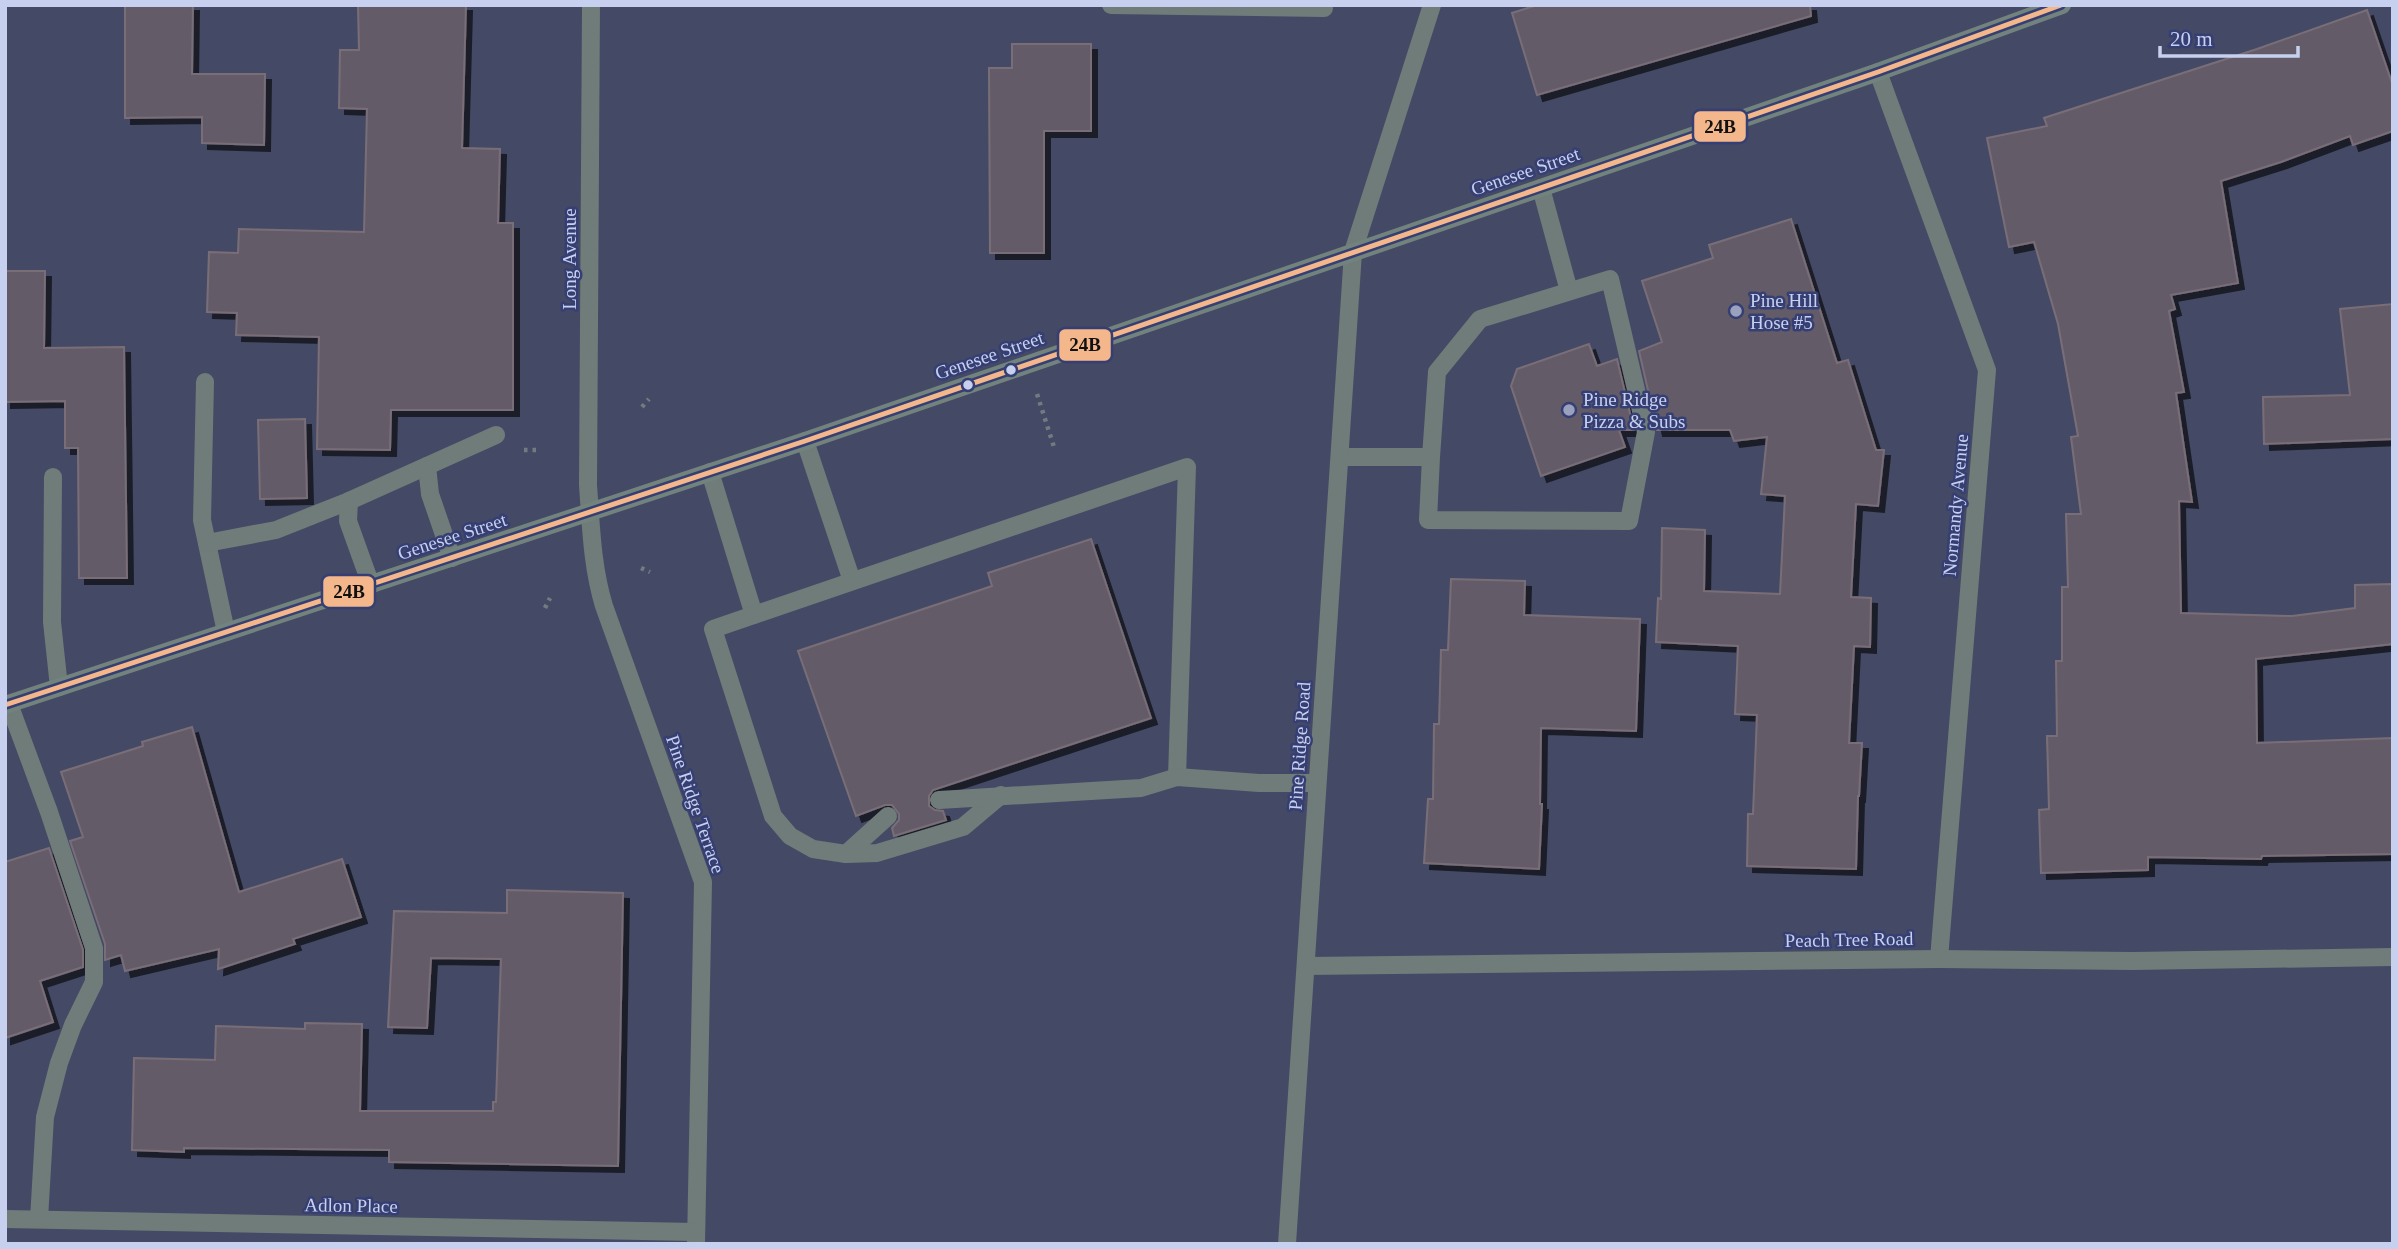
<svg xmlns="http://www.w3.org/2000/svg" width="2398" height="1249" font-family="'Times New Roman',serif">
<style>
.building{fill:#645c68;stroke:#796e78;stroke-width:2;filter:url(#shadow)}
.lines{fill:none;stroke-linecap:round;stroke-linejoin:round}
.path{stroke:#727b81;stroke-width:4.5;stroke-dasharray:3.5 5;stroke-linecap:butt}
.service{stroke:#6f7c79;stroke-width:18}
.minor{stroke:#6f7c79;stroke-width:18}
.tertiary{stroke:#6f7c79;stroke-width:18}
.secondary{stroke:#72827c;stroke-width:18}
.bus-1-casing{stroke:#363f73;stroke-width:10}
.bus-1{stroke:#f3b78b;stroke-width:5}
.poi-dot{fill:#9aa1bf;stroke:#363f73;stroke-width:2.5}
.bus-dot{fill:#c8d0ef;stroke:#363f73;stroke-width:2.5}
.labels{text-anchor:middle;stroke-width:5;stroke-linejoin:round;paint-order:stroke}
.street-label{font-size:19px;fill:#c8d0ef;stroke:#363f73}
.poi-label{font-size:19px;fill:#c8d0ef;stroke:#363f73;text-anchor:start}
.line-badge{stroke:#363f73;stroke-width:2.5}
.pale-badge-label{font-size:19px;text-anchor:middle;font-weight:bold;fill:#111}
</style>
<defs>
<filter id="shadow"><feDropShadow dx="6" dy="6" stdDeviation="0" flood-color="#0009"/></filter>
</defs>
<rect width="100%" height="100%" fill="#444965"/>
<!-- building -->
<g class="building">
<path d="M 125,5 L 193,5 L 192,74 L 265,74 L 264,145 L 202,143 L 202,117 L 125,118 Z"/>
<path d="M 358,5 L 466,5 L 462,148 L 500,149 L 498,223 L 513,223 L 513,410 L 391,410 L 390,450 L 317,449 L 319,337 L 236,335 L 237,313 L 207,312 L 209,252 L 238,253 L 239,229 L 364,232 L 367,109 L 339,108 L 340,50 L 359,50 Z"/>
<path d="M 1537,5 L 1810,5 L 1811,16 L 1537,95 L 1512,13 Z"/>
<path d="M 2367,10 L 2393,86 L 2393,131 L 2353,145 L 2350,136 L 2281,162 L 2221,181 L 2238,283 L 2171,295 L 2175,309 L 2169,311 L 2184,392 L 2176,393 L 2192,502 L 2179,501 L 2181,613 L 2292,616 L 2355,608 L 2355,585 L 2393,584 L 2393,644 L 2256,659 L 2257,743 L 2393,738 L 2393,854 L 2262,856 L 2261,859 L 2148,857 L 2148,870 L 2041,873 L 2039,810 L 2049,809 L 2047,736 L 2057,736 L 2056,661 L 2062,661 L 2062,587 L 2068,587 L 2066,514 L 2081,514 L 2071,437 L 2078,436 L 2058,324 L 2034,242 L 2009,247 L 1987,138 L 2047,126 L 2044,118 L 2257,49 Z"/>
<path d="M 1012,44 L 1091,44 L 1091,131 L 1044,131 L 1044,253 L 990,253 L 989,68 L 1012,68 Z"/>
<path d="M 1791,219 L 1837,363 L 1848,360 L 1876,450 L 1884,450 L 1878,506 L 1856,504 L 1851,597 L 1871,598 L 1870,647 L 1854,646 L 1849,743 L 1862,743 L 1859,796 L 1858,796 L 1856,869 L 1747,866 L 1748,814 L 1753,814 L 1757,715 L 1735,714 L 1738,646 L 1656,642 L 1658,598 L 1661,599 L 1662,528 L 1705,530 L 1704,591 L 1780,594 L 1785,496 L 1761,494 L 1767,437 L 1734,441 L 1730,430 L 1657,430 L 1639,351 L 1662,342 L 1642,281 L 1713,258 L 1709,245 Z"/>
<path d="M 5,271 L 45,271 L 44,348 L 124,347 L 127,578 L 79,578 L 78,448 L 65,448 L 65,401 L 5,402 Z"/>
<path d="M 2393,304 L 2393,439 L 2264,444 L 2263,397 L 2350,395 L 2340,309 Z"/>
<path d="M 1589,344 L 1597,366 L 1617,359 L 1634,430 L 1619,430 L 1625,447 L 1541,476 L 1511,386 L 1517,369 Z"/>
<path d="M 305,419 L 307,498 L 260,499 L 258,420 Z"/>
<path d="M 1091,539 L 1151,718 L 933,790 L 929,796 L 929,806 L 935,810 L 943,811 L 946,820 L 894,836 L 892,828 L 899,820 L 899,814 L 892,805 L 885,805 L 856,816 L 798,651 L 992,586 L 988,573 Z"/>
<path d="M 1451,579 L 1525,581 L 1524,615 L 1640,619 L 1636,731 L 1541,728 L 1540,804 L 1542,804 L 1539,869 L 1424,863 L 1428,799 L 1433,799 L 1434,724 L 1439,724 L 1441,650 L 1448,650 Z"/>
<path d="M 192,727 L 239,892 L 342,859 L 361,917 L 293,939 L 295,944 L 218,969 L 219,949 L 125,971 L 121,955 L 105,960 L 105,944 L 70,841 L 83,837 L 61,772 L 143,746 L 142,742 Z"/>
<path d="M 49,848 L 83,950 L 83,967 L 40,981 L 53,1022 L 5,1038 L 5,862 Z"/>
<path d="M 507,890 L 623,893 L 618,1166 L 389,1162 L 389,1150 L 184,1148 L 184,1152 L 132,1150 L 134,1058 L 215,1060 L 216,1026 L 305,1029 L 305,1023 L 362,1024 L 360,1111 L 493,1111 L 493,1102 L 496,1102 L 501,959 L 431,958 L 427,1028 L 388,1027 L 394,911 L 507,913 Z"/>
</g>
<g class="lines">
<!-- path -->
<g class="path">
<path d="M 1037,394 L 1054,447"/>
<path d="M 642,407 L 649,399"/>
<path d="M 524,450 L 539,450"/>
<path d="M 641,568 L 650,572"/>
<path d="M 545,608 L 550,598"/>
</g>
<!-- service -->
<g class="service">
<path d="M 1111,5 L 1324,8"/>
<path d="M 1541,188 L 1569,291"/>
<path d="M 205,382 L 202,520 L 226,632"/>
<path d="M 805,441 L 852,581"/>
<path d="M 1340,457 L 1431,457 L 1437,372 L 1480,319 L 1610,279 L 1646,432 L 1629,521 L 1428,520 L 1431,457"/>
<path d="M 427,466 L 430,494 L 452,558"/>
<path d="M 710,472 L 754,615"/>
<path d="M 53,477 L 52,622 L 59,687"/>
<path d="M 349,501 L 348,521 L 371,585"/>
<path d="M 207,543 L 276,530 L 349,501 L 496,435"/>
<path d="M 9,704 L 49,812 L 94,948 L 94,982 L 73,1025 L 59,1063 L 45,1117 L 39,1219"/>
<path d="M 1001,795 L 963,827 L 877,853 L 846,854 L 813,849 L 790,836 L 773,816 L 713,629 L 1187,467 L 1177,777"/>
<path d="M 939,800 L 1141,788 L 1177,777 L 1259,783 L 1317,783"/>
<path d="M 846,854 L 888,816"/>
</g>
<!-- minor -->
<g class="minor">
<path d="M 591,5 L 588,485 C 591,526 592,567 604,606 L 703,882 L 696,1244"/>
<path d="M 1878,72 L 1987,370 L 1939,959"/>
<path d="M 1306,966 L 1939,959 L 2133,961 L 2393,957"/>
<path d="M 5,1219 L 696,1232"/>
</g>
<!-- tertiary -->
<path class="tertiary" d="M 1287,1244 L 1353,252 L 1432,5"/>
<!-- secondary -->
<path class="secondary" d="M 5,705 L 805,441 L 1878,72 L 2062,5"/>
<defs>
<path id="bus-1" d="M 5,705 L 805,441 L 1878,72 L 2061,5"/>
</defs>
<!-- bus-1 casing -->
<use href="#bus-1" class="bus-1-casing"/>
<!-- bus-1 -->
<use href="#bus-1" class="bus-1"/>
</g>
<!-- markers -->
<g class="poi-dot">
<circle cx="1736" cy="311" r="7"/>
<circle cx="1569" cy="410" r="7"/>
</g>
<g class="bus-dot">
<circle cx="1011" cy="370" r="6"/>
<circle cx="968" cy="385" r="6"/>
</g>
<g class="labels">
<!-- street labels -->
<g class="street-label">
<text transform="translate(1525 171) rotate(-19)" y="7">Genesee Street</text>
<text transform="translate(569 259) rotate(-90)" y="7">Long Avenue</text>
<text transform="translate(989 355) rotate(-19)" y="7">Genesee Street</text>
<text transform="translate(1955 505) rotate(-85)" y="7">Normandy Avenue</text>
<text transform="translate(452 536) rotate(-18)" y="7">Genesee Street</text>
<text transform="translate(1299 746) rotate(-86)" y="7">Pine Ridge Road</text>
<text transform="translate(696 804) rotate(71)" y="7">Pine Ridge Terrace</text>
<text transform="translate(1849 939) rotate(-1)" y="7">Peach Tree Road</text>
<text transform="translate(351 1205) rotate(1)" y="7">Adlon Place</text>
</g>
<!-- poi labels -->
<g class="poi-label">
<text x="1750" y="307">Pine Hill<tspan x="1750" dy="22">Hose #5</tspan></text>
<text x="1583" y="406">Pine Ridge<tspan x="1583" dy="22">Pizza &amp; Subs</tspan></text>
</g>
</g>
<g class="line-badge">
<rect x="1693" y="110" width="54" height="33" rx="7" fill="#f3b78b"/>
<rect x="1058" y="328" width="54" height="34" rx="7" fill="#f3b78b"/>
<rect x="322" y="575" width="53" height="33" rx="7" fill="#f3b78b"/>
</g>
<g class="pale-badge-label">
<text x="1720" y="133">24B</text>
<text x="1085" y="351">24B</text>
<text x="349" y="598">24B</text>
</g>
<!-- border -->
<rect width="2398" height="1249" fill="none" stroke="#c8d0ef" stroke-width="14"/>
<!-- scale -->
<path d="M2160 46v10h138v-10" fill="none" stroke="#c8d0ef" stroke-width="3.5"/>
<text x="2170" y="46" font-size="21" fill="#c8d0ef" stroke="#363f73" stroke-width="5" paint-order="stroke">20 m</text>
</svg>
